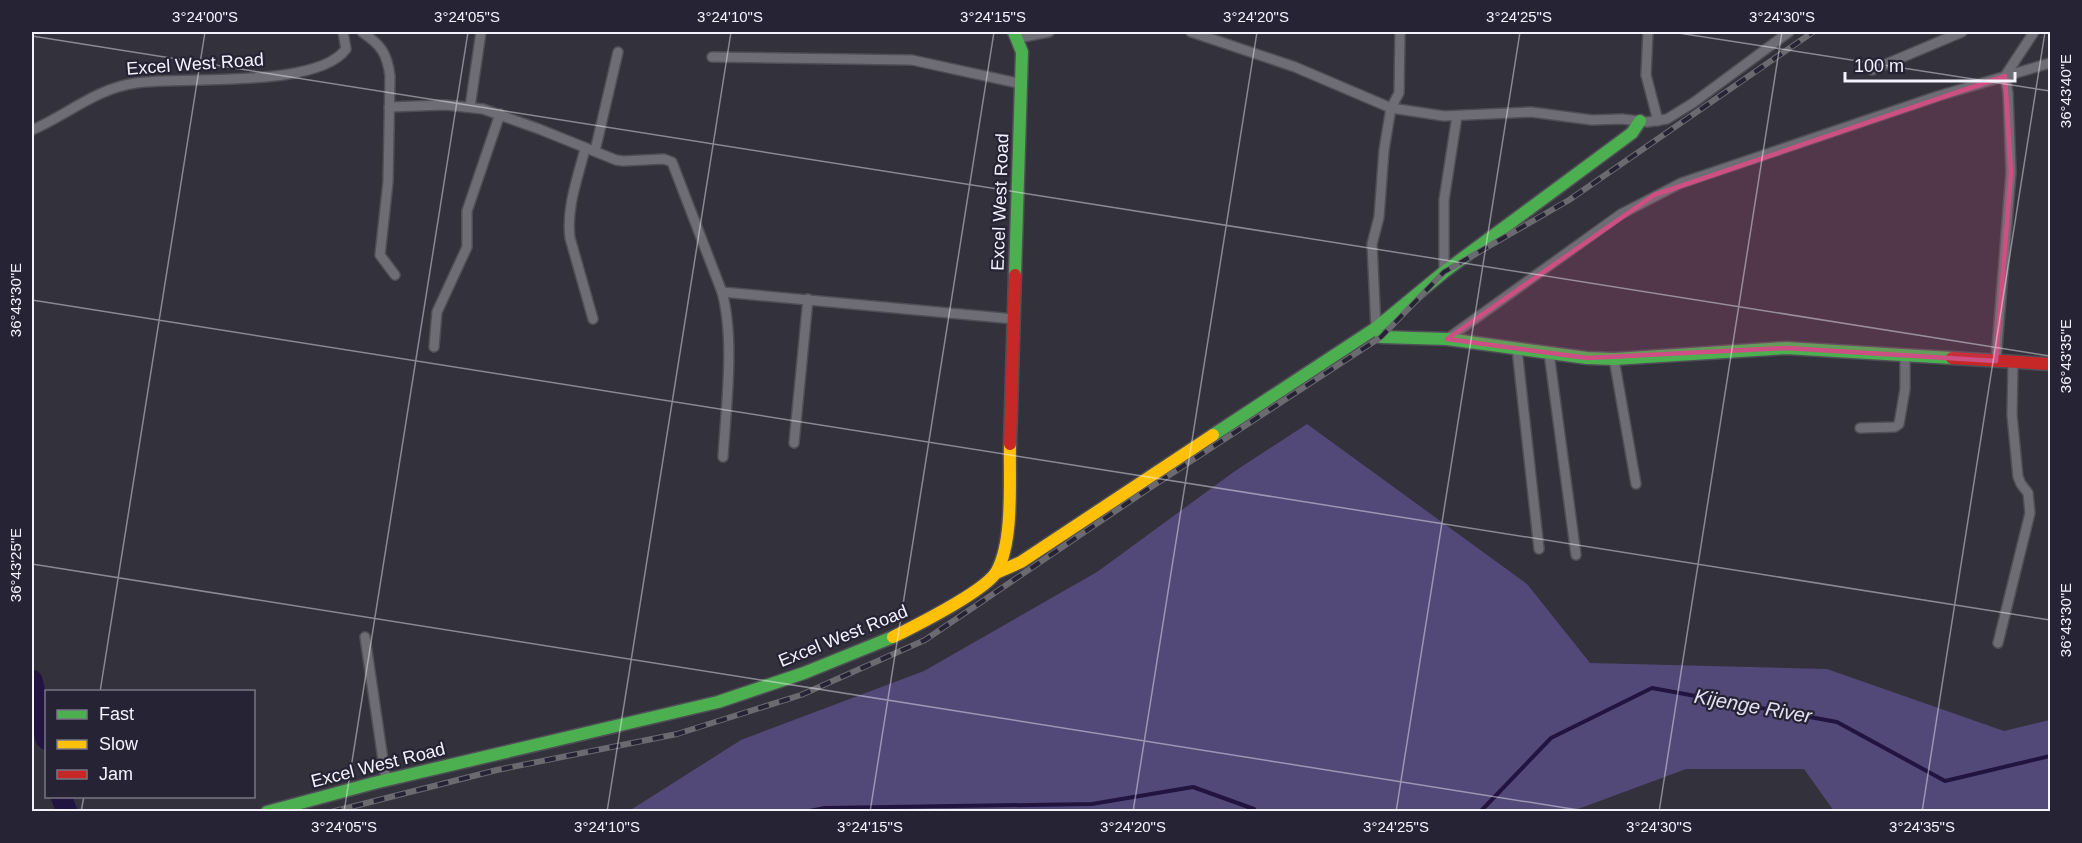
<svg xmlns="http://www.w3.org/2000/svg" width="2082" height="843" font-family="Helvetica,sans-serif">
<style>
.forest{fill:#534979}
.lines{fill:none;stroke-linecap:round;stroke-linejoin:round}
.stream{stroke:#221441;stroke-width:4}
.river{stroke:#221441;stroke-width:21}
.street-casing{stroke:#4f4e56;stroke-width:12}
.fast-casing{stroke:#4f4e56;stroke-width:15}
.slow-casing{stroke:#4f4e56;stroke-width:15}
.jam-casing{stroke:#4f4e56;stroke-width:15}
.street{stroke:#6e6d75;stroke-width:9}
.fast{stroke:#4caf50;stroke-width:12}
.slow{stroke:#ffc107;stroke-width:12}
.jam{stroke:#c62828;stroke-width:12}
.rail-casing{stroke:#6b6a71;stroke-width:6}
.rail{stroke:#262335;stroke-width:4;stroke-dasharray:11;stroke-linecap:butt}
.marked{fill:#ce4f84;fill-opacity:0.2;stroke:#ce4f84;stroke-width:4.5;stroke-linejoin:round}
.ticks{fill:none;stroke:#f4f3fd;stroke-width:1.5;stroke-opacity:0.45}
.labels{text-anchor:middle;stroke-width:4.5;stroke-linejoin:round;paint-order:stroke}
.street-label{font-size:18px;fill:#f4f3fd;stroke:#262335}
.water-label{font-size:20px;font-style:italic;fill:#e2e0f1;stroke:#262335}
.neatline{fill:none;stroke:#f4f3fd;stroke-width:2}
.ticks-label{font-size:15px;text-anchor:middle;fill:#f4f3fd}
</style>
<rect width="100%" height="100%" fill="#33313b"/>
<!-- forest -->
<path class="forest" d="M 1307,424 L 1527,584 L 1590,663 L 1827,669 L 2004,731 L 2050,720 L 2050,811 L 1834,811 L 1804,769 L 1686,769 L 1570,812 L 629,811 L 741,740 L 924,671 L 1097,572 L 1235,471 Z"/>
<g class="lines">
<!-- stream -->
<g class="stream">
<path d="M 804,812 L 825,808 L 1092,804 L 1193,787 L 1254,809 L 1255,812"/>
<path d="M 1480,812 L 1551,738 L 1652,688 L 1837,722 L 1945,781 L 2050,756"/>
</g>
<!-- river -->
<g class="river">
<path d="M 32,680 L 46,739"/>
<path d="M 61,796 L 67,812"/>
</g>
<defs>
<g id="street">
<path d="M 362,32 C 381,45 387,53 390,76 L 388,182 L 380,255 L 395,275"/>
<path d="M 1191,32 L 1295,67 L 1391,108 L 1444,116 L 1531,112 L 1592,120 L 1622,119 L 1647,122 L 1667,119 L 1693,103 L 1789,32"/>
<path d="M 1648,32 L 1646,75 L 1658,121"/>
<path d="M 1018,38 L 1049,32"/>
<path d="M 712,57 L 912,60 L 1022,84"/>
<path d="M 1872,70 L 1962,32"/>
<path d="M 389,107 L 446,105 L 483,109 L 539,129 L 616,160 L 623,161 L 664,159 L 672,162 L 722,292 C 735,340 726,407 723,457"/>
<path d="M 470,107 L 481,32"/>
<path d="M 32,130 C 67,115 97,88 136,83 C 183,76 317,89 346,49 L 343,32"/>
<path d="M 585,149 C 578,177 566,208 570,238 L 593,319"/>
<path d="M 595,151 L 618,52"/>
<path d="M 1444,272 L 1444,200 L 1457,116"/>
<path d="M 722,292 L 1014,319"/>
<path d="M 1376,328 L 1372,244 L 1379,217 L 1384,150 L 1391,108 L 1399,93 L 1400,32"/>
<path d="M 1447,339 L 1621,214 L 1681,183 L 1938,96 L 2050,63"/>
<path d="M 434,347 L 437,312 L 467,247 L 467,211 L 500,114"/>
<path d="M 1517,349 L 1539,549"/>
<path d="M 1549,353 L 1576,555"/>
<path d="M 1614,359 L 1636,484"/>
<path d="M 1996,361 L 2011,172 L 2008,93 L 2005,76 L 2034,32"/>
<path d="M 1860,428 L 1895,427 L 1899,424 L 1905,389 L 1905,355"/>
<path d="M 794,443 L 808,299"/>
<path d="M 365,637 L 386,780"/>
<path d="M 1998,643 L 2030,513 L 2028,493 L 2021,484 L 2018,477 L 2012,415 L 2013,362"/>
</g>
<g id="fast">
<path d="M 1014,32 L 1022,52 L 1015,275"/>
<path d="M 1381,337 L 1447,339 L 1587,358 L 1614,359 L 1786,348 L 1952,358"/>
<path d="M 1213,435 L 1376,328 L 1444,272 L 1632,133 L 1640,121"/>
<path d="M 267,812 L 374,783 L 718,702 L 804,673 L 893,637"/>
</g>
<g id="slow">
<path d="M 996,573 L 1021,562 L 1213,435"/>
<path d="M 893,637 C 915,626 986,591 997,571 C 1014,539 1009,480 1010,444"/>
</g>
<g id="jam">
<path d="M 1952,358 L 2050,364"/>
<path d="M 1010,444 L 1015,275"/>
</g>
</defs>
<!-- street casing -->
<use href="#street" class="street-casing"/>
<!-- fast casing -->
<use href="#fast" class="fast-casing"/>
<!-- slow casing -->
<use href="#slow" class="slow-casing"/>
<!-- jam casing -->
<use href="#jam" class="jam-casing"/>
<!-- street -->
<use href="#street" class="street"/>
<!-- fast -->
<use href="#fast" class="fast"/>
<!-- slow -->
<use href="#slow" class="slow"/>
<!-- jam -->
<use href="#jam" class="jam"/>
<defs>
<path id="rail" d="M 331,812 L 497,770 L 677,734 L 801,695 L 925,640 L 1148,489 L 1381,337 L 1444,272 L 1569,200 L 1813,32"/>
</defs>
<!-- rail casing -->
<use href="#rail" class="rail-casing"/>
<!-- rail -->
<use href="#rail" class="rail"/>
</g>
<!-- marked area -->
<path class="marked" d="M 2005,76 L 2011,172 L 1996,361 L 1786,348 L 1587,358 L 1447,339 L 1654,195 Z"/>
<!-- ticks -->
<path class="ticks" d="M 1672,32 L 2050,91M 32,36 L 2050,356M 32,300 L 2050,620M 32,564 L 1591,812M 100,692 L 205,32M 81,812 L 84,796M 344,812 L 468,32M 607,812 L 731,32M 870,812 L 994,32M 1133,812 L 1257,32M 1396,812 L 1520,32M 1659,812 L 1782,32M 1922,812 L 2045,32"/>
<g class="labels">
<!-- street labels -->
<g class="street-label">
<text transform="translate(195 64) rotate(-4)" y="6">Excel West Road</text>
<text transform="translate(1000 202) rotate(-88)" y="6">Excel West Road</text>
<text transform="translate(843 636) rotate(-22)" y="6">Excel West Road</text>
<text transform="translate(378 765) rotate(-14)" y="6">Excel West Road</text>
</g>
<!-- water labels -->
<g class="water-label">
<text transform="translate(1753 706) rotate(10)" y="7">Kijenge River</text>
</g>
</g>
<!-- border -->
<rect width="2082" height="843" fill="none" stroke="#262335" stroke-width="66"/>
<!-- legend -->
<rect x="45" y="690" width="210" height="108" fill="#262335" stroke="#787685" stroke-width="1.5"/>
<rect x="57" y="710" width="30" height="9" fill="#4caf50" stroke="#787685" stroke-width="1.5"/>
<text x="99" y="720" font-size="18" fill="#f4f3fd">Fast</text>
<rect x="57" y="740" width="30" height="9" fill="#ffc107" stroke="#787685" stroke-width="1.5"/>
<text x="99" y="750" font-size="18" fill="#f4f3fd">Slow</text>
<rect x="57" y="770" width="30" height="9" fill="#c62828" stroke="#787685" stroke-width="1.5"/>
<text x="99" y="780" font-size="18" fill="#f4f3fd">Jam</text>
<!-- scale -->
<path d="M1845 72v9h170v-9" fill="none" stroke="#f4f3fd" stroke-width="3"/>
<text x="1854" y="72" font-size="18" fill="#f4f3fd" stroke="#262335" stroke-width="4.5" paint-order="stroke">100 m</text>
<rect x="33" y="33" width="2016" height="777" class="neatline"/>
<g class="ticks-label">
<text x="205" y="22">3°24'00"S</text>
<text x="467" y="22">3°24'05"S</text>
<text x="730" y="22">3°24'10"S</text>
<text x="993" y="22">3°24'15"S</text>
<text x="1256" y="22">3°24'20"S</text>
<text x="1519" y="22">3°24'25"S</text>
<text x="1782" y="22">3°24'30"S</text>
<text transform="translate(2066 91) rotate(-90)" y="5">36°43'40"E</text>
<text transform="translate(16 300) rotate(-90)" y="5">36°43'30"E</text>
<text transform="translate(2066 356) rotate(-90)" y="5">36°43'35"E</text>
<text transform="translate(16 565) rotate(-90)" y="5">36°43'25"E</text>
<text transform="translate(2066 620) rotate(-90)" y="5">36°43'30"E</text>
<text x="344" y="832">3°24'05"S</text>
<text x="607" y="832">3°24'10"S</text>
<text x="870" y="832">3°24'15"S</text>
<text x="1133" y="832">3°24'20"S</text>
<text x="1396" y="832">3°24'25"S</text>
<text x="1659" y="832">3°24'30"S</text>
<text x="1922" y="832">3°24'35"S</text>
</g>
</svg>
